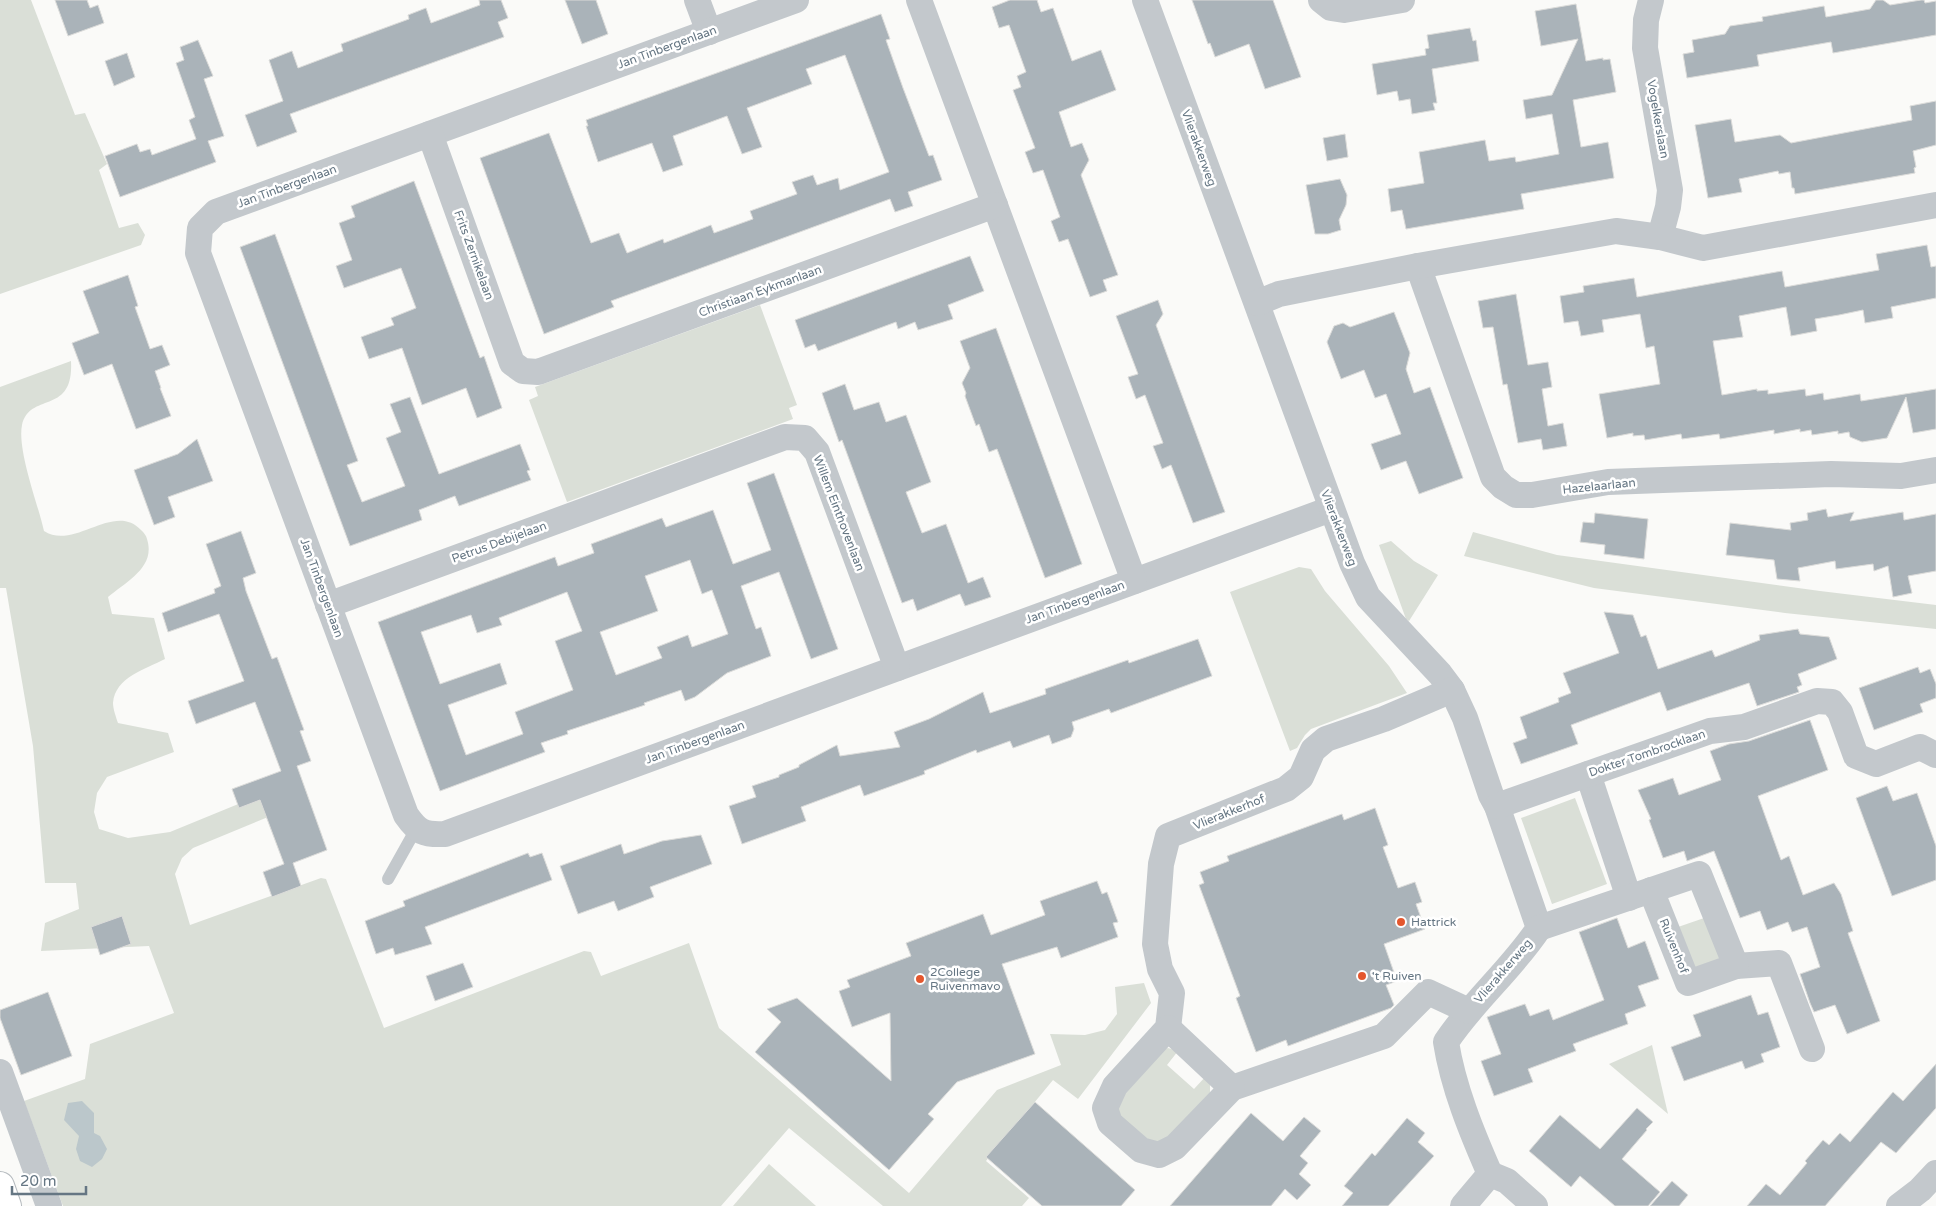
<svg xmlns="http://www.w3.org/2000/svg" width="1936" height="1206" font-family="'Varela Round',sans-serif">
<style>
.green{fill:#dadfd7}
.water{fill:#bbc7cb}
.building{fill:#aab3b9;stroke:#dcdcda;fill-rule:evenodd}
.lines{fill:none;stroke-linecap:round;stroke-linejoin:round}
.primary-casing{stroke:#b5babe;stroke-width:30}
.lane{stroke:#c3c8cc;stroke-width:12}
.street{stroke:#c3c8cc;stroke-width:26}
.primary{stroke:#fff;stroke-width:28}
.poi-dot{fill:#e4572e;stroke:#fff;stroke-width:2}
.labels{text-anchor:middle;stroke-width:5;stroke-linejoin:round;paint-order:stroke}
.street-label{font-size:12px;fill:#657683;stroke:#fff}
.poi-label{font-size:12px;fill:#657683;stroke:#fff;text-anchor:start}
</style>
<rect width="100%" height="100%" fill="#fafaf8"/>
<!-- green -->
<g class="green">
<path d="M 0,0 L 31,0 L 75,115 L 85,113 L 107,164 L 99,170 L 119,228 L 138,223 L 145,235 L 141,245 L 0,294 Z"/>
<path d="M 760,305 L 797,405 L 789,408 L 793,419 L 567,502 L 529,400 L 538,396 L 535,387 Z"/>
<path d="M 71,361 C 74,416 30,391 22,425 C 17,450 38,504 44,531 C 74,551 114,501 141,530 C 144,533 146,535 147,539 C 156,567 127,581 108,597 L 112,614 L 154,618 L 165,659 C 146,669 115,677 113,703 C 113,709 116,717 118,723 L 168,733 L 174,752 L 107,777 L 97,793 L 94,812 L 99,829 L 128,838 L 170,832 L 280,787 L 290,808 L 193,848 L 182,858 L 175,874 L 190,925 L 321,878 L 326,879 L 384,1028 L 584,951 L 591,952 L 601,976 L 689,943 L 719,1028 L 909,1193 L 997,1090 L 1061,1065 L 1050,1034 L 1085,1035 L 1105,1030 L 1117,1014 L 1115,987 L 1144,983 L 1151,1003 L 1078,1099 L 1053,1080 L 986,1161 L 1029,1198 L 1022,1206 L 883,1206 L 789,1128 L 721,1206 L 63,1206 L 24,1101 L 85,1079 L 90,1044 L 174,1013 L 149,946 L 41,951 L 45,923 L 79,909 L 76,883 L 45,883 L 33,746 L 6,588 L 0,588 L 0,387 Z"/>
<path d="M 1473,532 L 1557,555 L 1820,591 L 1936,605 L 1936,629 L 1785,613 L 1594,588 L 1464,556 Z"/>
<path d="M 1391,541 L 1414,561 L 1438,575 L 1409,621 L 1406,619 L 1379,545 Z"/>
<path d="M 1299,567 L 1311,569 L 1325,591 L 1389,666 L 1407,693 L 1311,729 L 1305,735 L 1297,748 L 1290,751 L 1230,592 Z"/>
<path d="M 1575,798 L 1607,884 L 1552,904 L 1521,818 Z"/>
<path d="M 1710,916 L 1726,957 L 1693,968 L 1678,927 Z"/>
<path d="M 1652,1045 L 1668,1114 L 1609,1064 Z"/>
<path d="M 1168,1048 L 1178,1051 L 1167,1065 L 1194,1089 L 1207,1075 L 1210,1081 L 1210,1093 L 1171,1139 L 1152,1144 L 1121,1118 L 1115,1102 L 1161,1050 Z"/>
<path d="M 769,1164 L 816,1206 L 733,1206 Z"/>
</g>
<!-- water -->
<path class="water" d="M 82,1101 L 94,1113 L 94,1133 L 100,1136 L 107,1149 L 102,1159 L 92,1167 L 80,1161 L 76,1149 L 79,1136 L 64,1120 L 68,1103 Z"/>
<!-- building -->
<g class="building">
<path d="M 55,0 L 87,0 L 90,8 L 98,5 L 104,23 L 68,36 Z"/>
<path d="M 479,0 L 501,0 L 508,18 L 498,22 L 504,37 L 290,114 L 297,132 L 257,147 L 245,115 L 283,101 L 269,60 L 292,51 L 298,68 L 343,51 L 341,44 L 409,19 L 408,15 L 426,8 L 431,23 L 480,5 Z"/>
<path d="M 565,0 L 596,0 L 608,34 L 582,44 Z"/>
<path d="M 1010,0 L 1037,0 L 1041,12 L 1053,8 L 1072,61 L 1101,50 L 1116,90 L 1059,112 L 1071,147 L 1082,143 L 1089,160 L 1081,175 L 1118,275 L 1103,280 L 1107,291 L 1090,297 L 1068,239 L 1059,242 L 1051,221 L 1060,217 L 1043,170 L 1033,173 L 1025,152 L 1035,148 L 1013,90 L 1021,87 L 1017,76 L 1026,72 L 1009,25 L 999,28 L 992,7 Z"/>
<path d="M 1192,0 L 1273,0 L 1301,77 L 1265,89 L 1249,44 L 1215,57 L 1210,43 L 1208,44 Z"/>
<path d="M 1876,0 L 1883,0 L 1890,5 L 1921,0 L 1924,0 L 1925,3 L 1936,1 L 1936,35 L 1833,53 L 1831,42 L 1757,55 L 1759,66 L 1687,78 L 1683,54 L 1694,52 L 1692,40 L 1725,34 L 1730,26 L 1763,21 L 1762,17 L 1824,6 L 1826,17 L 1870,9 Z"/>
<path d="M 1576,4 L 1586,61 L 1603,58 L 1603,60 L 1610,59 L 1616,92 L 1573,100 L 1581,147 L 1608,142 L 1614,178 L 1521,194 L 1524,209 L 1406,229 L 1402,210 L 1391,212 L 1388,189 L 1424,183 L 1419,152 L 1485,140 L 1489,161 L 1515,157 L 1516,162 L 1559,154 L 1552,114 L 1526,119 L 1523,100 L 1552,95 L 1578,39 L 1541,46 L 1535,11 Z"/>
<path d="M 881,14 L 890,39 L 886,40 L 903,88 L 929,156 L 933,155 L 942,180 L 908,192 L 913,206 L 895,212 L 890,199 L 611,301 L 614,307 L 544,334 L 480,158 L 549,133 L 591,243 L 619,233 L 627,253 L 663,239 L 664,243 L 711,225 L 714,233 L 753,219 L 750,211 L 797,194 L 792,182 L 813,175 L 817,185 L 838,178 L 840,190 L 889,172 L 845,55 L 806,69 L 812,84 L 747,108 L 762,147 L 742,154 L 727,116 L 673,136 L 683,165 L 663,172 L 652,143 L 598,162 L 586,126 L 588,126 L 586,120 Z"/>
<path d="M 1470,28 L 1473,41 L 1476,40 L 1479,61 L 1432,69 L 1437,103 L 1433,103 L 1435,110 L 1412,114 L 1410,99 L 1399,101 L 1397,91 L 1377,95 L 1372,64 L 1426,55 L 1425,49 L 1429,48 L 1427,35 Z"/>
<path d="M 198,40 L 213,76 L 204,79 L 224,136 L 208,141 L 216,162 L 120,197 L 105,156 L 137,144 L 140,152 L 150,149 L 152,155 L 196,139 L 189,120 L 195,117 L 176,63 L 184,60 L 180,47 Z"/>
<path d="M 127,53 L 135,77 L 114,86 L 105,61 Z"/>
<path d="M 1936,101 L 1936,145 L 1913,151 L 1916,167 L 1914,168 L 1915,173 L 1795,194 L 1794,188 L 1792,188 L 1790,172 L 1779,174 L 1778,171 L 1739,179 L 1742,192 L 1708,198 L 1695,125 L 1731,119 L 1735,142 L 1780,135 L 1791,143 L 1912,120 L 1910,106 Z"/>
<path d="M 1345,134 L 1348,157 L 1327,161 L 1323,138 Z"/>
<path d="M 1340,179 L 1347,195 L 1346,205 L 1339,220 L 1341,230 L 1328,234 L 1315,234 L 1306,185 Z"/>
<path d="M 414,181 L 480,358 L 484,356 L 502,408 L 477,418 L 466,388 L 422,405 L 402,348 L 369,359 L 361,337 L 394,325 L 391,318 L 416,308 L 401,268 L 344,288 L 336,266 L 352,260 L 339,223 L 355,217 L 351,206 Z"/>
<path d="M 275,234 L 358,461 L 347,465 L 362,502 L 405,486 L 386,438 L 401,432 L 390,404 L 410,397 L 439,474 L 520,444 L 530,470 L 527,471 L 531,480 L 459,506 L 455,496 L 419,510 L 422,520 L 350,546 L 240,247 Z"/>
<path d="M 1927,245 L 1931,267 L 1936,266 L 1936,298 L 1891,307 L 1893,318 L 1865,323 L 1863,310 L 1839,315 L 1815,319 L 1817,331 L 1791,336 L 1786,307 L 1739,316 L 1743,337 L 1713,341 L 1722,395 L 1757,389 L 1757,391 L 1768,390 L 1768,394 L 1805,389 L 1806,396 L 1823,393 L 1824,400 L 1860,394 L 1861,401 L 1936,389 L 1936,429 L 1913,433 L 1906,397 L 1887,438 L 1862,442 L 1850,437 L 1849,432 L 1838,434 L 1838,431 L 1812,435 L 1811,430 L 1800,432 L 1800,429 L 1774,434 L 1774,430 L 1720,439 L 1719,434 L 1682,439 L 1681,434 L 1645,440 L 1644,435 L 1633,436 L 1633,433 L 1607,438 L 1599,394 L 1660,384 L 1654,346 L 1646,348 L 1640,314 L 1602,320 L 1604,332 L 1581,336 L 1578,321 L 1564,323 L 1560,296 L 1584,292 L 1583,286 L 1634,278 L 1637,297 L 1782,271 L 1785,287 L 1879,270 L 1876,254 Z"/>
<path d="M 970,256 L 984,291 L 948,305 L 953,319 L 918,330 L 915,322 L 898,329 L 896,322 L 818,351 L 815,344 L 805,348 L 795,320 Z"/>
<path d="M 128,275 L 138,306 L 135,307 L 150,349 L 162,345 L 170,365 L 155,371 L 161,388 L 160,388 L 171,416 L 136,429 L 112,364 L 84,375 L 72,343 L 99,333 L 83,291 Z"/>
<path d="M 1516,294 L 1528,365 L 1548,362 L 1552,387 L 1542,389 L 1548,426 L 1563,423 L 1567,446 L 1543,450 L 1541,439 L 1518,443 L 1507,384 L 1503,385 L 1493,327 L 1483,328 L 1478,301 Z"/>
<path d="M 1158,300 L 1163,314 L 1156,325 L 1225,512 L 1193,523 L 1171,465 L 1162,469 L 1153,446 L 1163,443 L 1145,395 L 1136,399 L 1128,377 L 1138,374 L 1116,316 Z"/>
<path d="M 1394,312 L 1410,353 L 1406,369 L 1414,393 L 1430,387 L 1463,478 L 1419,494 L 1406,461 L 1381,470 L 1371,444 L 1401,434 L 1386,394 L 1375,398 L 1364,370 L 1341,379 L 1327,342 L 1334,326 L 1343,323 L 1350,327 Z"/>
<path d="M 996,328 L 1082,564 L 1045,578 L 997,449 L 989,452 L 979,424 L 976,426 L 965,396 L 966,393 L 962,383 L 970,368 L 960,341 Z"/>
<path d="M 845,384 L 854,410 L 879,402 L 886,422 L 906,415 L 931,482 L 906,492 L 922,533 L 946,524 L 968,583 L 983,577 L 991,597 L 965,606 L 960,594 L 917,611 L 913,599 L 902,603 L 842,440 L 839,442 L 822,393 Z"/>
<path d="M 197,439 L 213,481 L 168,497 L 175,517 L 154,525 L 134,470 L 178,454 Z"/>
<path d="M 774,473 L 838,649 L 811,659 L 779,572 L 741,586 L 756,629 L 761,627 L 771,656 L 727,673 L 695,697 L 685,701 L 681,690 L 644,703 L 645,705 L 567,731 L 568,734 L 541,743 L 545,752 L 440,791 L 378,622 L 555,557 L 558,566 L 594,553 L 591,544 L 662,518 L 666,527 L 713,510 L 733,564 L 771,550 L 747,483 ZM 690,560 L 702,594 L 712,590 L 728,634 L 692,647 L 688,635 L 657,647 L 662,658 L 616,675 L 600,632 L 658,611 L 645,576 ZM 567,592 L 582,631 L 555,641 L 573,690 L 515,712 L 523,734 L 466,755 L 448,705 L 507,684 L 500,663 L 440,684 L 421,632 L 471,615 L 477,633 L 502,625 L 499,618 Z"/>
<path d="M 1826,509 L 1828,517 L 1854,512 L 1850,521 L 1903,512 L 1904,520 L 1936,514 L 1936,571 L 1908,576 L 1912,593 L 1893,597 L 1888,566 L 1874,571 L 1873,564 L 1836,569 L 1835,561 L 1798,568 L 1800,581 L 1777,579 L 1774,560 L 1726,555 L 1730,523 L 1791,530 L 1790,523 L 1808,520 L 1807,513 Z"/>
<path d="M 1595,513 L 1648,519 L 1644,559 L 1604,554 L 1605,545 L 1580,542 L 1583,522 L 1594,523 Z"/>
<path d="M 241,531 L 256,573 L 243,578 L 246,591 L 272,659 L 277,657 L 304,730 L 300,731 L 311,761 L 297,766 L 327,850 L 293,863 L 301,886 L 272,897 L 263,872 L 284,864 L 260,800 L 239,808 L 232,789 L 281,771 L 255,702 L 196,724 L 188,701 L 244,681 L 219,614 L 168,632 L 162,613 L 215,593 L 214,589 L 221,586 L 206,544 Z"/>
<path d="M 1604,612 L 1633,615 L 1641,637 L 1646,635 L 1658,669 L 1712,650 L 1715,657 L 1760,640 L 1759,635 L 1798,629 L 1800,634 L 1829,637 L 1837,659 L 1798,674 L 1802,685 L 1797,687 L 1799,692 L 1757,706 L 1749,683 L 1667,711 L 1660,692 L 1571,725 L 1578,744 L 1521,764 L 1513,743 L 1527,738 L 1520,717 L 1559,702 L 1558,698 L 1571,693 L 1563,673 L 1619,653 Z"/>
<path d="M 1198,639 L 1212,676 L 1111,713 L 1109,709 L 1072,722 L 1074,729 L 1071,737 L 1052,744 L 1049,735 L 1013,748 L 1010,741 L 977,753 L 976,750 L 924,771 L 925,774 L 864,796 L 860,785 L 801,807 L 806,821 L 742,844 L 729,806 L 756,797 L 752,786 L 779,777 L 779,775 L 799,767 L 799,765 L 837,745 L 840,756 L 900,747 L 894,732 L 929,719 L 983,692 L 990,713 L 1046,694 L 1045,689 L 1128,660 L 1129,663 Z"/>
<path d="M 1918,667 L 1920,673 L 1930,669 L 1936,684 L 1936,698 L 1920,704 L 1923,712 L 1874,730 L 1859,688 Z"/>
<path d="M 1810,720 L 1828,770 L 1758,796 L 1781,860 L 1789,856 L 1803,895 L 1834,883 L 1841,894 L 1853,931 L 1848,933 L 1880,1021 L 1847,1034 L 1835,1005 L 1814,1012 L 1810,1003 L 1800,974 L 1820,967 L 1807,927 L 1792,932 L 1788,922 L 1767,930 L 1760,911 L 1740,918 L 1714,851 L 1687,861 L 1684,851 L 1663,858 L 1649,820 L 1651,819 L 1638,790 L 1673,778 L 1679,795 L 1721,780 L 1710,751 L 1729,744 L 1749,741 Z"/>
<path d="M 1887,786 L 1893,801 L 1917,793 L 1936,846 L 1936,880 L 1892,896 L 1856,798 Z"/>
<path d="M 1375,808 L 1388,845 L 1383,847 L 1398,888 L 1415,882 L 1422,902 L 1416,904 L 1425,929 L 1384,944 L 1397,981 L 1386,985 L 1394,1005 L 1391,1008 L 1288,1046 L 1286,1040 L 1256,1052 L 1236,998 L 1240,996 L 1199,885 L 1204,883 L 1200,872 L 1229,861 L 1227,856 L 1342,814 L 1344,820 Z"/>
<path d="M 701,835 L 712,864 L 650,887 L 654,897 L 618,911 L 614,901 L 578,914 L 560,866 L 621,844 L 624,854 L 662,841 Z"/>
<path d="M 528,853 L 530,857 L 542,853 L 552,880 L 425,927 L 432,944 L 395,955 L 393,948 L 376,954 L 365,921 L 405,906 L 403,901 Z"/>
<path d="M 1097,881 L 1102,894 L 1107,892 L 1118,922 L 1113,923 L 1118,937 L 1061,958 L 1057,947 L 1002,964 L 1035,1054 L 957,1082 L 928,1114 L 934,1119 L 889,1170 L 755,1052 L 781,1022 L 767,1009 L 797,998 L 891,1081 L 890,1013 L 852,1027 L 839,991 L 850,987 L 847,980 L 911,956 L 906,943 L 983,914 L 991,935 L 1045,915 L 1040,901 Z"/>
<path d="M 122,916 L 131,944 L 100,955 L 91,927 Z"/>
<path d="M 1617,918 L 1628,948 L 1645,941 L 1659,979 L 1638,986 L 1646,1006 L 1625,1014 L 1628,1024 L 1573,1044 L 1576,1051 L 1528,1069 L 1533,1082 L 1494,1096 L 1481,1061 L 1501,1054 L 1487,1017 L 1525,1004 L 1530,1016 L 1549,1009 L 1553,1020 L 1604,1000 L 1579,932 Z"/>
<path d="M 463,963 L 473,987 L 435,1001 L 426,976 Z"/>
<path d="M 48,992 L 72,1056 L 21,1075 L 0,1018 L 0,1010 Z"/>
<path d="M 1751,995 L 1758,1015 L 1768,1012 L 1780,1047 L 1761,1054 L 1764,1062 L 1745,1069 L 1742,1061 L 1684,1081 L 1671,1047 L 1701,1036 L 1693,1015 Z"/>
<path d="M 1936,1064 L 1936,1108 L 1896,1153 L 1881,1142 L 1825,1206 L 1747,1206 L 1766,1184 L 1780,1195 L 1807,1163 L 1805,1161 L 1823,1140 L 1829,1145 L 1840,1133 L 1850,1142 L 1893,1092 L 1903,1101 Z"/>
<path d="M 1035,1102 L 1135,1190 L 1121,1206 L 1042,1206 L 986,1157 Z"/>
<path d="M 1637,1108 L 1653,1122 L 1646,1129 L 1647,1130 L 1622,1159 L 1660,1192 L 1648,1206 L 1615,1206 L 1580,1176 L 1571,1187 L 1529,1151 L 1560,1115 L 1600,1149 Z"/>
<path d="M 1251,1113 L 1283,1141 L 1304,1117 L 1321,1131 L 1300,1156 L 1308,1163 L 1299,1174 L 1311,1185 L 1297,1200 L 1285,1189 L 1271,1206 L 1170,1206 Z"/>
<path d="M 1407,1118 L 1425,1133 L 1418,1142 L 1434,1156 L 1388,1206 L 1342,1206 L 1353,1193 L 1344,1186 L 1372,1153 L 1375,1156 Z"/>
<path d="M 1672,1181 L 1688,1195 L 1679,1206 L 1650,1206 Z"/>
</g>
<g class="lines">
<defs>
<path id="primary" d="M 0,1186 L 7,1206"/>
</defs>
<!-- primary casing -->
<use href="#primary" class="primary-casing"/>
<!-- lane -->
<path class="lane" d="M 388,879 L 416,829"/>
<!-- street -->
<g class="street">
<path d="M 697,0 L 709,32"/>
<path d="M 796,0 L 216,212 L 200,228 L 198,253 L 406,815 C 418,832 423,835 445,834 L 1331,509"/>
<path d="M 919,0 L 1134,581"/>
<path d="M 1145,0 L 1352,563 L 1368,597 L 1440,674 L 1452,690 L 1465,718 L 1491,795 L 1497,806 L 1539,928 C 1512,969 1473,1001 1446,1042 C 1453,1087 1472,1133 1490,1174"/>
<path d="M 1321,0 L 1331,8 L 1344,10 L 1402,0"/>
<path d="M 1651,0 L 1646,20 L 1645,48 L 1670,190 L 1668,207 L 1660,237"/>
<path d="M 430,134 L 512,363 L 523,371 L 538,372 L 995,205"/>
<path d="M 1418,266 L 1493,477 L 1503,487 L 1516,495 L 1532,495 L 1608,482 L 1831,474 L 1901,476 L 1936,470"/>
<path d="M 1257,303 L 1279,294 L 1418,266 L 1616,231 L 1660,237 L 1703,248 L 1936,205"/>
<path d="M 328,605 L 785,437 L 805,438 L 817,452 L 897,668"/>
<path d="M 1452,690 L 1384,719 L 1326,739 L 1313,750 L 1301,777 L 1286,789 L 1168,836 L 1161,864 L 1155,944 L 1160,969 L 1172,993 L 1168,1028 L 1115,1086 L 1105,1108 L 1110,1123 L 1141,1150 L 1159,1155 L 1175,1147 L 1232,1088 L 1384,1036 L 1428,992 L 1469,1011"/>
<path d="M 1588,774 L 1629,898"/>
<path d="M 1497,806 L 1710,731 L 1744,727 L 1817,701 L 1832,702 L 1840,712 L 1856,756 L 1876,764 L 1920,747 L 1936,755"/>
<path d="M 1651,890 L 1688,983 L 1736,966 L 1779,963 L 1812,1049"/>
<path d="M 1539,928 L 1699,874 L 1736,966"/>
<path d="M 1168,1028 L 1232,1088"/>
<path d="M 0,1072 L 49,1206"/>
<path d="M 1463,1206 L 1490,1174 L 1507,1181 L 1535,1206"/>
<path d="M 1899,1206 L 1920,1190 L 1936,1173"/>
</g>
<!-- primary -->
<use href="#primary" class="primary"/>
</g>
<!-- markers -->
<g class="poi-dot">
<circle cx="1401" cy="922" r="5"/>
<circle cx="1362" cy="976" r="5"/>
<circle cx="920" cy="979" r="5"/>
</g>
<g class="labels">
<!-- street labels -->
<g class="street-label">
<text transform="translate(667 47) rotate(-20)" y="4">Jan Tinbergenlaan</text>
<text transform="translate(1658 119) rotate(80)" y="4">Vogelkerslaan</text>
<text transform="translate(1199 148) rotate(70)" y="4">Vlierakkerweg</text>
<text transform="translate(287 186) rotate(-20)" y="4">Jan Tinbergenlaan</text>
<text transform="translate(474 255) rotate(70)" y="4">Frits Zernikelaan</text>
<text transform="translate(760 291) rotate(-20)" y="4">Christiaan Eykmanlaan</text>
<text transform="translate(1599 486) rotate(-6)" y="4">Hazelaarlaan</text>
<text transform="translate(839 513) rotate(69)" y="4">Willem Einthovenlaan</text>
<text transform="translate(1339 528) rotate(69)" y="4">Vlierakkerweg</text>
<text transform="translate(499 542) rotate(-20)" y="4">Petrus Debijelaan</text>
<text transform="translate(322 588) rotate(70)" y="4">Jan Tinbergenlaan</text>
<text transform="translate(1075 602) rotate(-20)" y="4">Jan Tinbergenlaan</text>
<text transform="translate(695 742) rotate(-20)" y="4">Jan Tinbergenlaan</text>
<text transform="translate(1647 753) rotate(-19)" y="4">Dokter Tombrocklaan</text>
<text transform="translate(1229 812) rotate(-22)" y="4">Vlierakkerhof</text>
<text transform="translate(1674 946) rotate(68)" y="4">Ruivenhof</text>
<text transform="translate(1503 971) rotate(-49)" y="4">Vlierakkerweg</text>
</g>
<!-- poi labels -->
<g class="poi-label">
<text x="1411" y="926">Hattrick</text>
<text x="930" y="976">2College<tspan x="930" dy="14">Ruivenmavo</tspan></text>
<text x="1372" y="980">'t Ruiven</text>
</g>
</g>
<!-- scale -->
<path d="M12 1186v8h74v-8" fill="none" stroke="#657683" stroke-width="2.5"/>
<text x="20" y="1186" font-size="15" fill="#657683" stroke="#ffffff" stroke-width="4" paint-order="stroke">20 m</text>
</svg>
